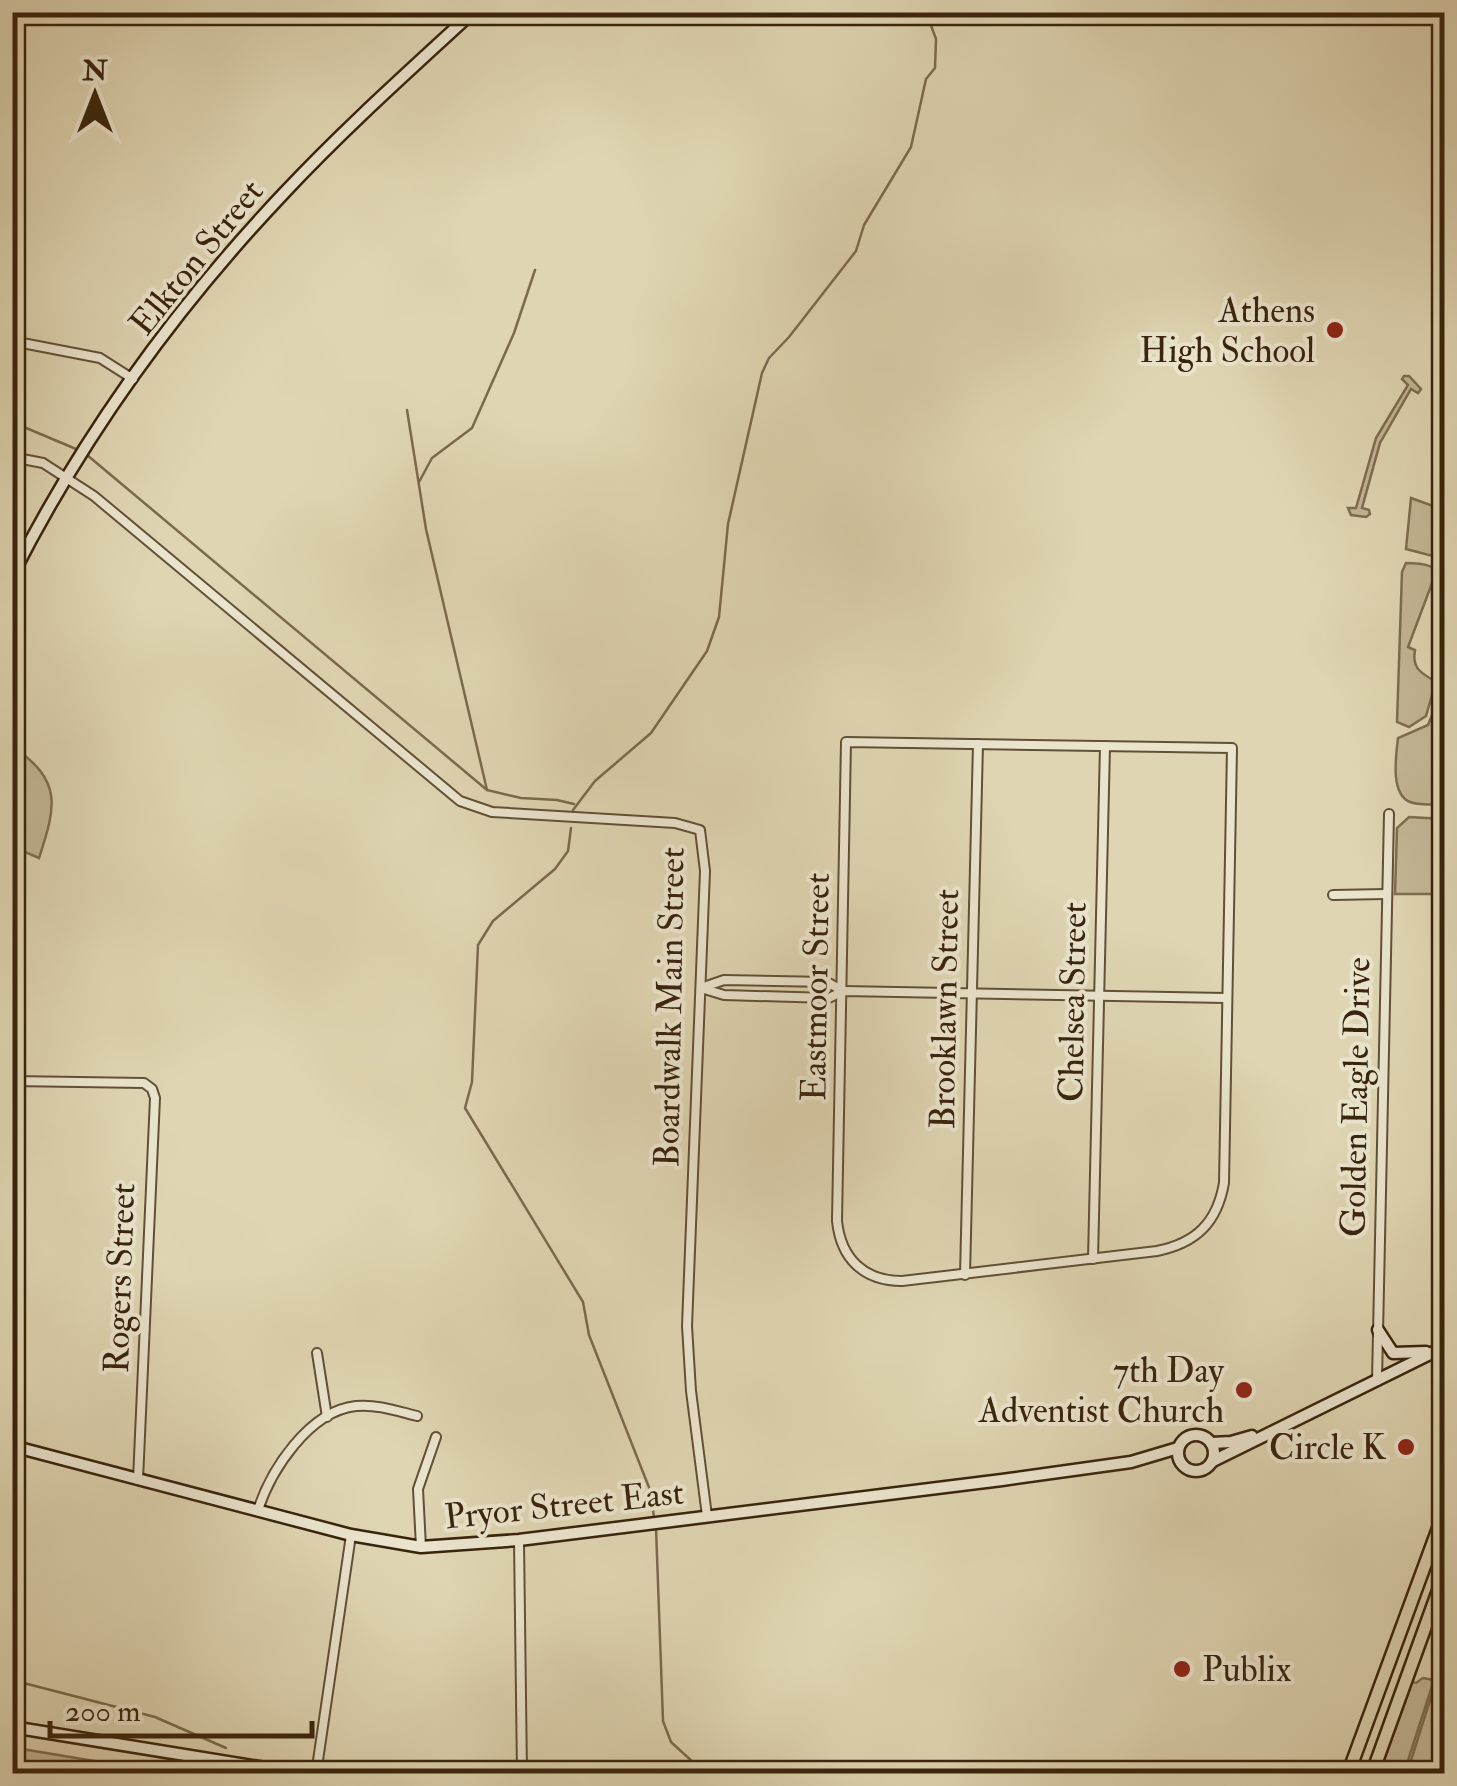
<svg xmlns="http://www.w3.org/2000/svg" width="1457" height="1786" font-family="'IM FELL Double Pica',serif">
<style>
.green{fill:#c3b796;stroke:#7e6e51;stroke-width:2.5}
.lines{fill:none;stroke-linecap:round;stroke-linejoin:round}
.stream{stroke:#7b6a4e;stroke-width:2.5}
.street-casing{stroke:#625036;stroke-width:12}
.secondary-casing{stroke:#39240c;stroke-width:15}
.primary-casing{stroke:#39240c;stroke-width:16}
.street{stroke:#eae4cd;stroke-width:8}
.secondary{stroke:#eae4cd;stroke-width:10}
.primary{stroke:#dfd5b2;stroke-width:11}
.poi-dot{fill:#8f2418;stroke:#eae4cd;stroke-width:4}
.labels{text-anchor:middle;stroke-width:8;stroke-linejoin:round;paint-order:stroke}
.street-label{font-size:35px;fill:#39240c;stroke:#eae4cd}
.poi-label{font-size:35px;fill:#39240c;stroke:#eae4cd;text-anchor:end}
</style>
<rect width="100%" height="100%" fill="#dfd5b2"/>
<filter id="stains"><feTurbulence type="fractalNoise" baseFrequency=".002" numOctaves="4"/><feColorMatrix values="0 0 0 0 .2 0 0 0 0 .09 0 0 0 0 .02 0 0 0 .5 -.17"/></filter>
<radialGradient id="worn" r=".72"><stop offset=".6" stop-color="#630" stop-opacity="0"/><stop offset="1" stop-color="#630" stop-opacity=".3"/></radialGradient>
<!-- green -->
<g class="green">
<path d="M 1404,376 L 1409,376 L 1421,389 L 1418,393 L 1411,389 L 1380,443 L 1362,508 L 1369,510 L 1370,514 L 1366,517 L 1351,515 L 1348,508 L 1356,508 L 1376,438 L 1408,385 L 1402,379 Z"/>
<path d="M 1411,498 L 1444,510 L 1444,559 L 1406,549 Z"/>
<path d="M 1406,563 C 1418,563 1436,565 1442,575 L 1441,580 L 1434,578 L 1408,647 L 1415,650 C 1412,667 1419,672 1433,680 L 1435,685 L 1426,716 L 1409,727 L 1397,722 L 1402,572 Z"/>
<path d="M 1444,685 L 1444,804 C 1434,804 1420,806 1410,802 C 1390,794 1396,756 1398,738 L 1428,725 Z"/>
<path d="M 13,747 C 63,781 56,806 39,858 L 13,847 Z"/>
<path d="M 1409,817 L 1444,819 L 1444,894 L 1395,894 L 1397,828 Z"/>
<path d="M 1423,1678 L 1434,1680 L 1404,1773 L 1376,1774 L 1409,1681 L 1416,1683 Z"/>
<path d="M 1436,1681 L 1444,1684 L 1444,1773 L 1407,1773 Z"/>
<path d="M 13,1748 L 22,1749 L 167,1773 L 13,1773 Z"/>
</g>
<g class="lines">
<!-- stream -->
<g class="stream">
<path d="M 407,410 L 426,529 L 487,790"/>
<path d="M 12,422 L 76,449"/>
<path d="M 87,455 L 487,790 L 521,798 L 557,800 L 574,804"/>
<path d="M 419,482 L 432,458 L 472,428 L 514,333 L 535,270"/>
<path d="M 573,810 L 595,781 L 651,733 L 707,651 L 719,617 L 728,524 L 762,373 L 769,358 L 789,337 L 856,251 L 864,225 L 911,147 L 926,79 L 935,68 L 936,39 L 926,12"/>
<path d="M 571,828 L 568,851 L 555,869 L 493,921 L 478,945 L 472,1082 L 465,1108 L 583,1302 L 589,1335 L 650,1490 L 654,1517"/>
<path d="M 656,1528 L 663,1721 L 671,1742 L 706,1774"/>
<path d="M 12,1680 L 155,1717 L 226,1748"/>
</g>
<defs>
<g id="street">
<path d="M 12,341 L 100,358 L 133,379"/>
<path d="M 12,457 L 43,463 L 94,496 L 460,801 L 492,812 L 675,823 L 700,830 L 705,871 L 687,1326 L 691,1391 L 707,1516"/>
<path d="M 846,742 L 1232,748 L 1224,1183 C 1217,1223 1196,1243 1157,1251 L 902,1281 C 864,1281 841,1259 837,1221 Z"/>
<path d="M 1333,895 L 1386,894"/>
<path d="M 701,988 L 724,995 L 829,998 L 843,991 L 1226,998"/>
<path d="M 701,988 L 724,980 L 827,982 L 843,991"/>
<path d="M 12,1081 L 144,1083 L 152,1089 L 155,1098 L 138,1480"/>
<path d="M 1093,1259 L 1105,746"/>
<path d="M 965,1275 L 978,744"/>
<path d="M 317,1353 L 327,1417"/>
<path d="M 1377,1381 L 1389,814"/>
<path d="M 258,1510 C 271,1470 309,1411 356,1406 C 377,1404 397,1411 417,1416"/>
<path d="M 519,1540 L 522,1774"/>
<path d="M 421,1547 L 418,1489 L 436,1437"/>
<path d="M 316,1774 L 351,1535"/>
</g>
<g id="secondary">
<path d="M 12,576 C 83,436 177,306 285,192 C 344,129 409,71 473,12"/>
<path d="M 1378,1330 L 1393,1353 L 1426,1352"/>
<circle cx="1196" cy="1453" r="18"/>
<path d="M 1211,1443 L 1231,1442 L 1252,1436"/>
<path d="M 12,1446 L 351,1535 L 421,1547 L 519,1540 L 1002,1480 L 1131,1462 L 1178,1448"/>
<path d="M 1213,1461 L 1444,1347"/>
<path d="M 12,1727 L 302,1774"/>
</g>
<g id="primary">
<path d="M 1348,1774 L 1444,1513"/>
<path d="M 1372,1774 L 1444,1575"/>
</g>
</defs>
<!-- street casing -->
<use href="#street" class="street-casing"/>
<!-- secondary casing -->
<use href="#secondary" class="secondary-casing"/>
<!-- primary casing -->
<use href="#primary" class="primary-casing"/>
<!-- street -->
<use href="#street" class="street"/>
<!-- secondary -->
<use href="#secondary" class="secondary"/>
<!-- primary -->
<use href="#primary" class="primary"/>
</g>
<!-- markers -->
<g class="poi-dot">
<circle cx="1335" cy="330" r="10"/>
<circle cx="1244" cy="1390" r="10"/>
<circle cx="1406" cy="1447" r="10"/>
<circle cx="1182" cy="1669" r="10"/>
</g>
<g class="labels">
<!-- street labels -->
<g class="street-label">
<text transform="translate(196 257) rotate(-51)" y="12">Elkton Street</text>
<text transform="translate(815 987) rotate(-89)" y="12">Eastmoor Street</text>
<text transform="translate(1072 1002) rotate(-89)" y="12">Chelsea Street</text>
<text transform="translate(669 1007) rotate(-89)" y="12">Boardwalk Main Street</text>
<text transform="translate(944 1009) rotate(-89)" y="12">Brooklawn Street</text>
<text transform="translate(1355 1097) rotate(-89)" y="12">Golden Eagle Drive</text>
<text transform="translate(119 1278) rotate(-88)" y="12">Rogers Street</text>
<text transform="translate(564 1504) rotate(-6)" y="12">Pryor Street East</text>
</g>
<!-- poi labels -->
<g class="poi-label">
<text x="1315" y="322">Athens<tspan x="1315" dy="40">High School</tspan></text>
<text x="1224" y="1382">7th Day<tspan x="1224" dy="40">Adventist Church</tspan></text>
<text x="1386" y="1459">Circle K</text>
<text x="1202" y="1681" text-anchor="start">Publix</text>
</g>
</g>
<!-- margin -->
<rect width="1457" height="1786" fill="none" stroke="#dfd5b2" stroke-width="50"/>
<rect x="15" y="15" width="1427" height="1756" fill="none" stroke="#39240c" stroke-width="5"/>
<rect x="25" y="25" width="1407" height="1736" fill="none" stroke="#39240c" stroke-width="2.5"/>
<!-- north arrow -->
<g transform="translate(95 95)" stroke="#eae4cd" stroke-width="8" paint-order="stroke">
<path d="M0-8L18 38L0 25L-18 38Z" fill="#39240c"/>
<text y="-15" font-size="28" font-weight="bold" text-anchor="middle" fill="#39240c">N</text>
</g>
<!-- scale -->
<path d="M50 1721v15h262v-15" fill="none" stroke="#39240c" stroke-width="5"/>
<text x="65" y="1721" font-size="30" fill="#39240c" stroke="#eae4cd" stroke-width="8" paint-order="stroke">200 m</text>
<rect width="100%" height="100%" filter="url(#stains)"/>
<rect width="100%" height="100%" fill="url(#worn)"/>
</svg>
